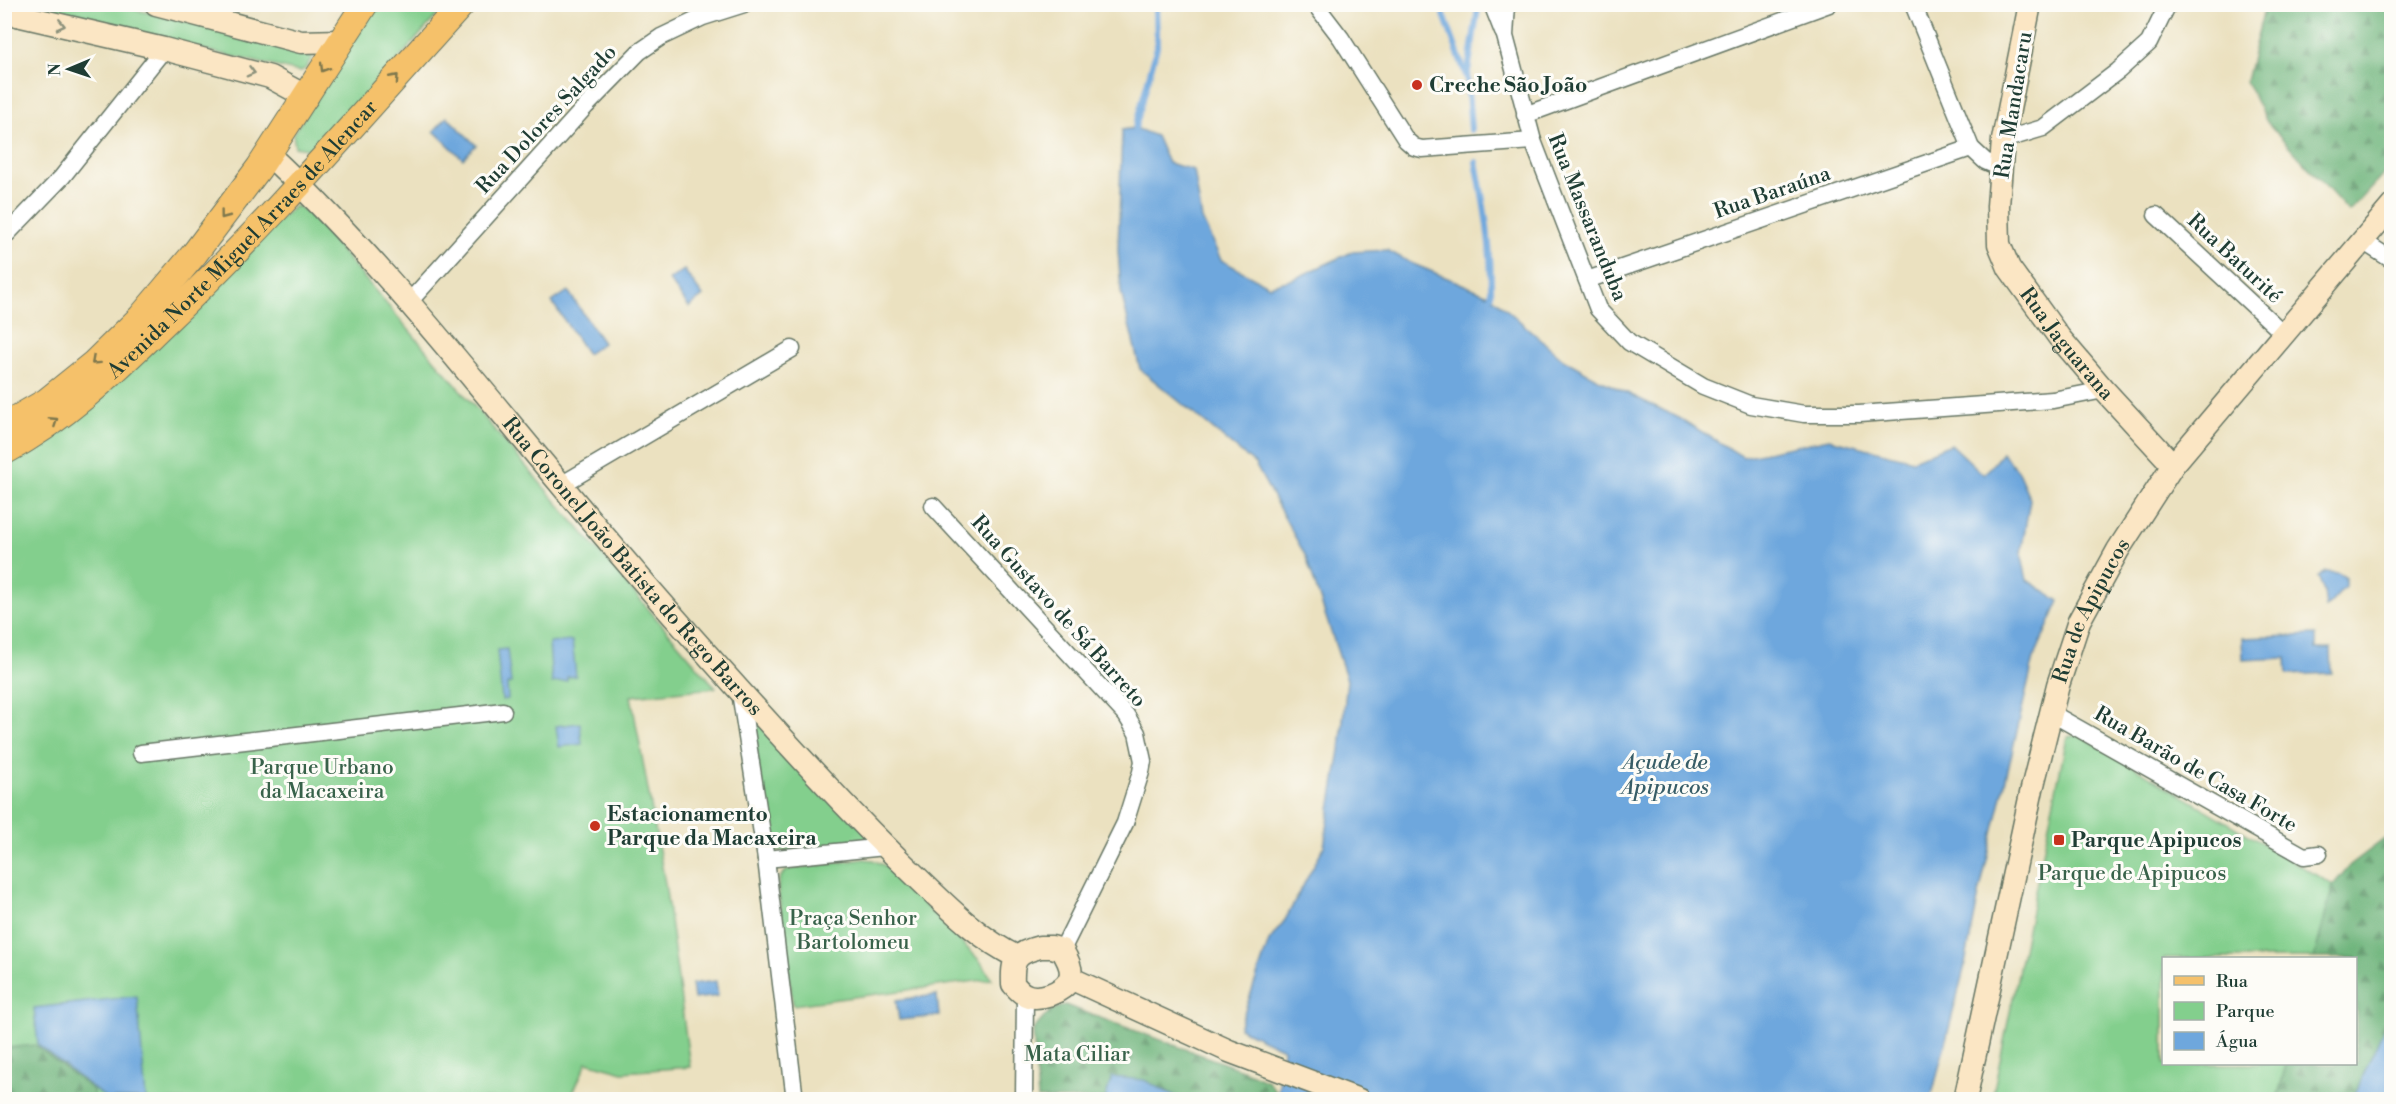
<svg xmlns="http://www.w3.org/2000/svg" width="2396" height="1104" font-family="'Libre Bodoni',serif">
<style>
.forest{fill:url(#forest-firs);stroke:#447856;stroke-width:1.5}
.green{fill:#83cf8d;stroke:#518660;stroke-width:1.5}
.water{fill:#6ea7dd;stroke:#467288;stroke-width:1.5}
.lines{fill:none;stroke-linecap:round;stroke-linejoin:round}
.stream{stroke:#6ea7dd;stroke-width:6}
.street-casing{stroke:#667665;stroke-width:19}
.secondary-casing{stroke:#667665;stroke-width:25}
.primary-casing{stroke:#667665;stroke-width:28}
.street{stroke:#fff;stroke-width:16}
.secondary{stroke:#fbe6c4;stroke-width:22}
.primary{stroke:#f5c16b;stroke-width:26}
.oneway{stroke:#8d927c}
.oneway2{stroke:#7f784d}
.poi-dot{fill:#c8321e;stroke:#fdfcf7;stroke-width:2}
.labels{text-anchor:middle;stroke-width:6;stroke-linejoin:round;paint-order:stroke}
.poi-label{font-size:21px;font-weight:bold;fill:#1f3d34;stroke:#fdfcf7;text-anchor:start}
.street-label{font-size:21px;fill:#1f3d34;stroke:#fdfcf7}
.park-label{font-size:21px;fill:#38624a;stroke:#fdfcf7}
.water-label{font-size:22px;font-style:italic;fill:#375d67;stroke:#fdfcf7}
</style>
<defs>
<pattern id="forest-firs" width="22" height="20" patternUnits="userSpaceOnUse" patternTransform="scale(1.5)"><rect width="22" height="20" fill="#6ab278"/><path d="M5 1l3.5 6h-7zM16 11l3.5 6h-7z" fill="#579263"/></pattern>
</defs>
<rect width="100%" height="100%" fill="#fdfcf7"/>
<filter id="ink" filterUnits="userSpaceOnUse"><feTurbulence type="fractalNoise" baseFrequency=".0167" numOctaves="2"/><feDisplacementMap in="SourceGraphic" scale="12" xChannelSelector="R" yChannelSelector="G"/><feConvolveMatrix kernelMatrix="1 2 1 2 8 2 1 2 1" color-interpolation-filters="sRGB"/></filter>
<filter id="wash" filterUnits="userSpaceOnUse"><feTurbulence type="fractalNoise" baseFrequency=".008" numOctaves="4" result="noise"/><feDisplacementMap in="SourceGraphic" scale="24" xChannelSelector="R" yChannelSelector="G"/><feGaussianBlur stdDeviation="1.35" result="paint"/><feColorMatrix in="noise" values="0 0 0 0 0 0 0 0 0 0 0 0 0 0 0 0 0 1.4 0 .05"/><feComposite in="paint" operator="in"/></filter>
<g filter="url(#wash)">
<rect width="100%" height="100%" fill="#ebe1c0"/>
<!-- forest -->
<g class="forest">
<path d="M 2265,5 L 2391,5 L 2391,171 L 2385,173 L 2349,212 L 2267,122 L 2246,81 Z"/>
<path d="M 2391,834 L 2391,1016 L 2382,1032 L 2353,1099 L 2277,1100 L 2286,1064 L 2356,1064 L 2356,958 L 2314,958 L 2333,885 L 2350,865 Z"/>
<path d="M 1065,1005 L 1245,1071 L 1268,1081 L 1278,1094 L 1224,1099 L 1181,1099 L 1163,1089 L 1105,1097 L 1105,1099 L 1038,1099 L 1033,1030 L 1050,1011 Z"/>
<path d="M 35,1045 L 93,1090 L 94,1099 L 5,1100 L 5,1048 Z"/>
</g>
<!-- green -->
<g class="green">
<path d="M 10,5 L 115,5 L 310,50 L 313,56 L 306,68 L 300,72 Z"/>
<path d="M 376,5 L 446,5 L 318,151 L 295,147 L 293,134 Z"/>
<path d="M 295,206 L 306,210 L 716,688 L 631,696 L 665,883 L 690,1067 L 623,1072 L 587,1062 L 570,1099 L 94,1100 L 93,1090 L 35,1045 L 5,1048 L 5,463 Z"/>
<path d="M 751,702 L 878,841 L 768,852 Z"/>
<path d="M 2080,735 L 2333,885 L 2314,958 L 2164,958 L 2164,1064 L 2286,1064 L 2277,1099 L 2012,1100 L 1993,1094 L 2067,737 Z"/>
<path d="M 864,859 L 873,860 L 886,866 L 980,961 L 992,979 L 793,1005 L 778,889 C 778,879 782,872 791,869 Z"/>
</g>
<!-- water -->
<g class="water">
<path d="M 447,117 L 476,145 L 463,159 L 434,131 Z"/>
<path d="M 1135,128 L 1156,136 L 1168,163 L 1194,170 L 1202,219 L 1221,260 L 1269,286 L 1294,279 L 1352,252 L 1387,250 L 1411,263 L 1491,296 L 1563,359 L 1596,378 L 1679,418 L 1743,457 L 1829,439 L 1913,460 L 1951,444 L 1984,475 L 2002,453 L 2017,470 L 2030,499 L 2021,553 L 2027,580 L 2059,601 L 2034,658 L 1979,894 L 1964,969 L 1931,1099 L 1224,1099 L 1278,1094 L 1283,1049 L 1239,1028 L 1269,941 L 1285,920 L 1324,846 L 1340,750 L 1347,680 L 1306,557 L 1255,464 L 1140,369 L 1121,292 L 1118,250 L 1122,130 Z"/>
<path d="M 684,270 L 703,296 L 689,307 L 669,280 Z"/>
<path d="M 568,291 L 603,343 L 587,354 L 552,302 Z"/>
<path d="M 2326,572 L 2338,573 L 2345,577 L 2345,587 L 2326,608 L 2324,592 L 2318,576 Z"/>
<path d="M 2316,635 L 2316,649 L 2331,649 L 2332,673 L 2287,675 L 2286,658 L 2243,660 L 2242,638 Z"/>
<path d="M 572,641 L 576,676 L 567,677 L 567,681 L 552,683 L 549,643 Z"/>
<path d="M 507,649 L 511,683 L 507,684 L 508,699 L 502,700 L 497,650 Z"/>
<path d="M 580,723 L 582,744 L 559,747 L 556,726 Z"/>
<path d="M 716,981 L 718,996 L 694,999 L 692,984 Z"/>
<path d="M 937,995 L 939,1016 L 899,1020 L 896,1000 Z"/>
<path d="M 137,996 L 146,1099 L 107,1099 L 38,1045 L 34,1008 Z"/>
<path d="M 2391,1016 L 2391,1099 L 2353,1099 L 2382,1032 Z"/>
<path d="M 1112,1077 L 1144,1080 L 1181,1099 L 1105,1099 Z"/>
</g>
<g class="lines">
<!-- stream -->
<g class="stream">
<path d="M 1440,4 L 1467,78 L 1471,130"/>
<path d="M 1467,77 L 1478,9"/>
<path d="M 1135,128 L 1157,47 L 1156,4"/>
<path d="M 1476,162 C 1485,208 1492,249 1491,296"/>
</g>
</g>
</g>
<g filter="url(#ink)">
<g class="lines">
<defs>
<g id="street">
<path d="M 1315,4 L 1341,38 L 1406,140 L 1414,147 L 1422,149 L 1533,141"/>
<path d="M 1492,4 L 1503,32"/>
<path d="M 1507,4 L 1505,36 L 1533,141 L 1598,309 L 1629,342 L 1703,386 L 1751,405 L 1804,414 L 1859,414 L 2053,400 L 2104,390"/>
<path d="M 1913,4 L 1971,148 L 1985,161 L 2001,168"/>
<path d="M 1525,115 L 1829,4"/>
<path d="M 2003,140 L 2043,128 L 2118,71 L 2149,43 L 2168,4"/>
<path d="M 2156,215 L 2284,334"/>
<path d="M 4,237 L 62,177 L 164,49"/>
<path d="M 2361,240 L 2392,260"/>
<path d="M 1587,280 L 1971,148"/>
<path d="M 409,302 L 586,106 L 639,52 L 661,37 L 703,17 L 744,4"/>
<path d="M 561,485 L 792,349"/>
<path d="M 933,506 L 1126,715 L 1137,733 L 1143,761 L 1141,772 L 1125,823 L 1062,950"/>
<path d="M 740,692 L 766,859 L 795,1100"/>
<path d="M 2051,713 L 2304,856 L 2319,854"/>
<path d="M 141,753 L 503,711"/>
<path d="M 766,859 L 885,847"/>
<path d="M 1024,1100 L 1025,995"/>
</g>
<g id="secondary">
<path d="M 156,4 L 301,42 L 340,41"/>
<path id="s1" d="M 2030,4 L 2003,140 L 1998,206 L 1999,244 L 2009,268 L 2059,337 L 2104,390 L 2173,465"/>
<path d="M 4,12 L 164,49 L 270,77 L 307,97"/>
<path id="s2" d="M 269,155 C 375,254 465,370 558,481 C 640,580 726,677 814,772 C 850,811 887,849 926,886 C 954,913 982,940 1017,957"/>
<path d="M 1040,947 L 1052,947 L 1062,950 C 1067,958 1073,969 1070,978 C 1065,993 1036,1002 1024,994 C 1020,992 1016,987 1013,984 C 1012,960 1015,953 1040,947 Z"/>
<path d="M 1070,978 L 1229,1051 L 1359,1100"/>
<path id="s3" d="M 1965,1100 L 2032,789 L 2058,685 L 2079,621 L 2118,550 L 2173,465 L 2392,206"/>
</g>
<g id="primary">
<path d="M 4,426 L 47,401 L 93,364 L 141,317 L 195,253 L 259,168 L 365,4"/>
<path id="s4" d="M 4,452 C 64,420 112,374 160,327 C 267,226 363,113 462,4"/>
</g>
</defs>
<!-- street casing -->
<use href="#street" class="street-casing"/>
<!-- secondary casing -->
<use href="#secondary" class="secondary-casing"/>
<!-- primary casing -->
<use href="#primary" class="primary-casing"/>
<!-- street -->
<use href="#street" class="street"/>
<!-- secondary -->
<use href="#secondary" class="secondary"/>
<!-- primary -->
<use href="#primary" class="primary"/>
</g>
<!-- one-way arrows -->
<defs><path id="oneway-chevron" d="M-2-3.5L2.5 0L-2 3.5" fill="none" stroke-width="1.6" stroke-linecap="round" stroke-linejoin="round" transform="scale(1.5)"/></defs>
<g class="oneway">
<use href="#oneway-chevron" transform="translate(61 25) rotate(13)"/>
<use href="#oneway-chevron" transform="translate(251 72) rotate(15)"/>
</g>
<g class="oneway2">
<use href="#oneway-chevron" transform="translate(324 68) rotate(121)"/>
<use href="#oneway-chevron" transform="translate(395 78) rotate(-48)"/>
<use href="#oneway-chevron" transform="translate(224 215) rotate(127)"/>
<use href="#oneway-chevron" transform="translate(95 361) rotate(138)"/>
<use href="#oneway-chevron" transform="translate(54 421) rotate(-33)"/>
</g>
</g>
<!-- markers -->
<g class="poi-dot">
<circle cx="1417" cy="85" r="6"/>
<circle cx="595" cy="826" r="6"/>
<rect x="2053" y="834" width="12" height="12" rx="3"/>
</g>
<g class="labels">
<!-- poi labels -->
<g class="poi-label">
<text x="1429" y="92">Creche São João</text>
<text x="607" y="821">Estacionamento<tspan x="607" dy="24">Parque da Macaxeira</tspan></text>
<text x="2071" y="847">Parque Apipucos</text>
</g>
<!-- street labels -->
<g class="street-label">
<text transform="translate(2013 105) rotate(-81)" y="7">Rua Mandacaru</text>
<text transform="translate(546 119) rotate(-47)" y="7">Rua Dolores Salgado</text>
<text transform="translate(1772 192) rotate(-19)" y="7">Rua Baraúna</text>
<text transform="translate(1588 217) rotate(68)" y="7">Rua Massaranduba</text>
<text dy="7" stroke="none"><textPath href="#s4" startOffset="321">Avenida Norte Miguel Arraes de Alencar</textPath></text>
<text transform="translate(2235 258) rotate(43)" y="7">Rua Baturité</text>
<text dy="7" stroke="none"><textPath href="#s1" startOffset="364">Rua Jaguarana</textPath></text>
<text dy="7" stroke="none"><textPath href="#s2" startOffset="549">Rua Coronel João Batista do Rego Barros</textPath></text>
<text transform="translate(1059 611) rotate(48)" y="7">Rua Gustavo de Sá Barreto</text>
<text dy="7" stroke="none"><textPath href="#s3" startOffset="507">Rua de Apipucos</textPath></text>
<text transform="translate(2196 769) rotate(30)" y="7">Rua Barão de Casa Forte</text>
</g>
<!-- park labels -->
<g class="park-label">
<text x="322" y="774">Parque Urbano<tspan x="322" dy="24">da Macaxeira</tspan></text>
<text x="2132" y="880">Parque de Apipucos</text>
<text x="853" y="925">Praça Senhor<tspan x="853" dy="24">Bartolomeu</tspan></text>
<text x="1077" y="1061">Mata Ciliar</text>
</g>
<!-- water labels -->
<g class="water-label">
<text x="1665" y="769">Açude de<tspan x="1665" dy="25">Apipucos</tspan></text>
</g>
</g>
<!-- margin -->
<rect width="2396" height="1104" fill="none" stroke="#fdfcf7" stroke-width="24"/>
<!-- legend -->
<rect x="2162" y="957" width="195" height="108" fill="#fdfcf7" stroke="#a4b0a9" stroke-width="1.5"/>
<rect x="2174" y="976" width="30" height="9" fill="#f5c16b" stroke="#a4b0a9" stroke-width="1.5"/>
<text x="2216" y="987" font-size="18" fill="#1f3d34">Rua</text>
<rect x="2174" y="1002" width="30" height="18" fill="#83cf8d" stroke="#a4b0a9" stroke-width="1.5"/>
<text x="2216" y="1017" font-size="18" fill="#1f3d34">Parque</text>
<rect x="2174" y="1032" width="30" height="18" fill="#6ea7dd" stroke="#a4b0a9" stroke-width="1.5"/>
<text x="2216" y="1047" font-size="18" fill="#1f3d34">Água</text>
<!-- north arrow -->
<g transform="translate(69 69) rotate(268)" stroke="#fdfcf7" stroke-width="4.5" paint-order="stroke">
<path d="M0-4.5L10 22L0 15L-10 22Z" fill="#1f3d34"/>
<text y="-9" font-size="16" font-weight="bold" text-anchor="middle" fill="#1f3d34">N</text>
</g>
</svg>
